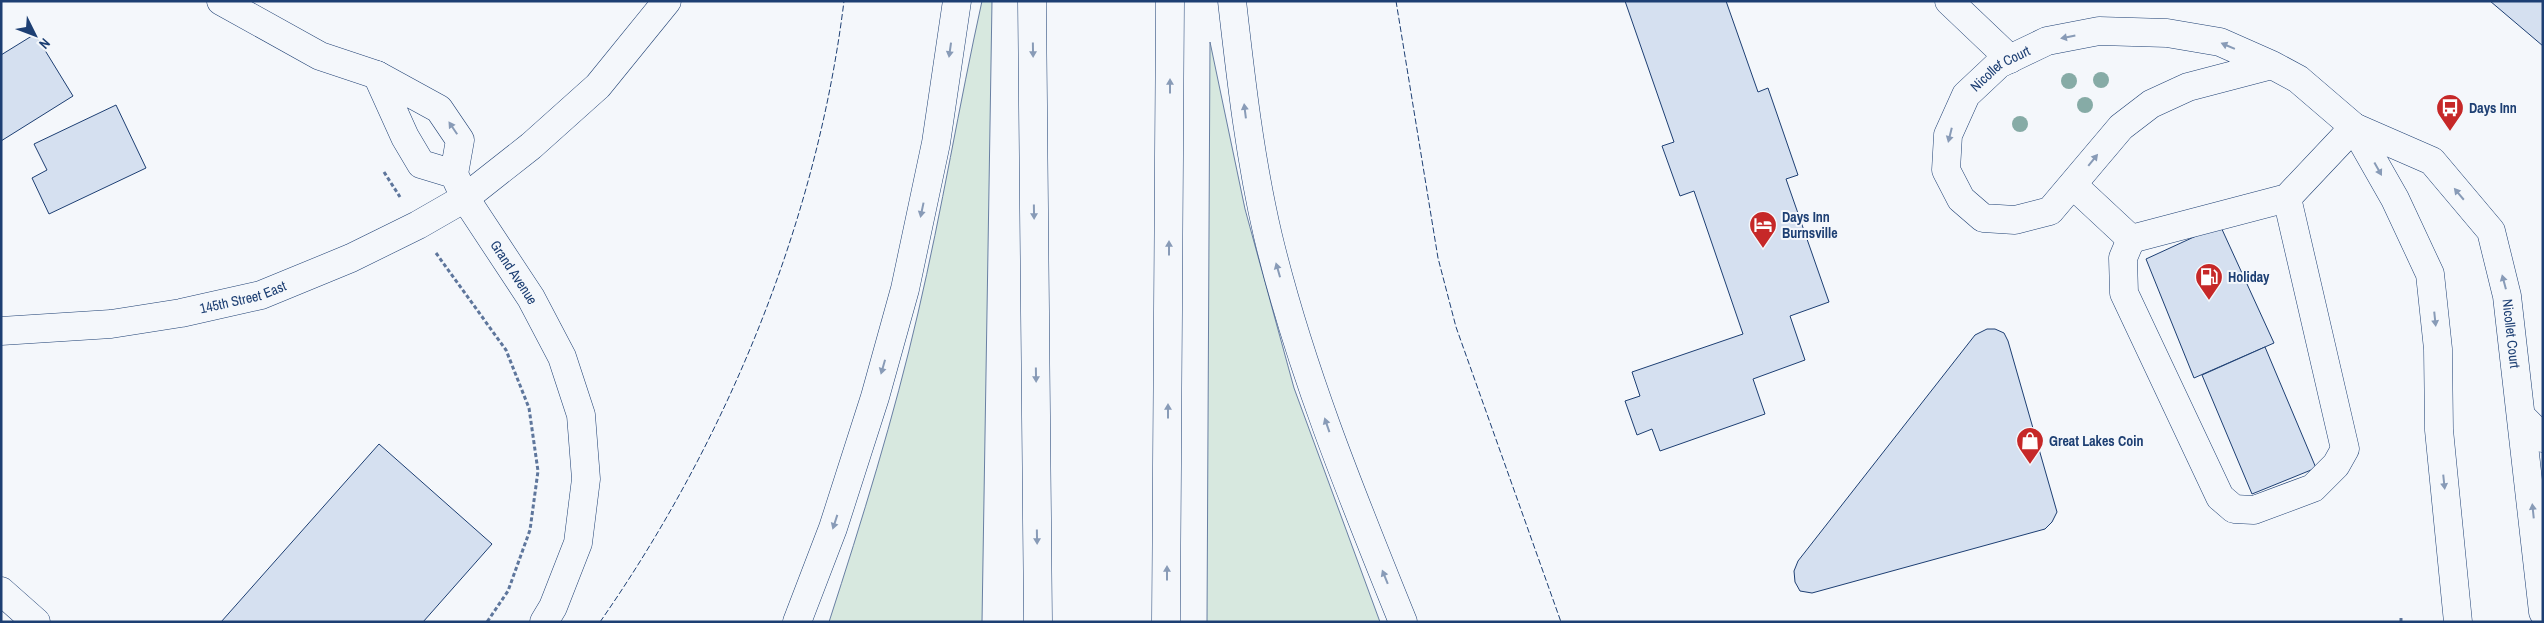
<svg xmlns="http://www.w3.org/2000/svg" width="2544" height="623" font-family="'Archivo Narrow',sans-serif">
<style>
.green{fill:#d7e8df;stroke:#687fa3}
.building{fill:#d5e0f0;stroke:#1d3f73}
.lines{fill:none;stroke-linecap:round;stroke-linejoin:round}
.minor-casing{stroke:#1d3f73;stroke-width:29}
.highway-casing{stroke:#1d3f73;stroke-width:29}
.path{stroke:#5e769c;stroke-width:3;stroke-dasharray:4 2.5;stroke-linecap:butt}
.minor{stroke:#f4f7fb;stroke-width:28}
.highway{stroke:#f4f7fb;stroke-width:28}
.fence{stroke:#1d3f73;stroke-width:1;stroke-dasharray:6 2.5;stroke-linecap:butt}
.tree{fill:#86aba6}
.oneway{fill:#889bb7}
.labels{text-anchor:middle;stroke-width:4;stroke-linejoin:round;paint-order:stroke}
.street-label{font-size:14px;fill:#1d3f73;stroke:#f4f7fb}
.poi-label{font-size:14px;font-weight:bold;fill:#1d3f73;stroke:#f4f7fb;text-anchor:start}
</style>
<rect width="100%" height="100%" fill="#f4f7fb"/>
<!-- green -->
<g class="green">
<path d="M 982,1 L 992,1 L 982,622 L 829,622 C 862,520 894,417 918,313 C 942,210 959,105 982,1 Z"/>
<path d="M 1210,42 L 1245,209 L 1294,388 L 1380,622 L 1207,622 Z"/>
</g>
<!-- building -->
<g class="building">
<path d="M 1625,1 L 1726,1 L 1758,92 L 1768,88 L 1798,175 L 1786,179 L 1829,302 L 1790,316 L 1805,360 L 1753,379 L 1765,414 L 1660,451 L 1652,429 L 1637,435 L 1625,401 L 1640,396 L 1632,372 L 1743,334 L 1694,191 L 1680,196 L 1662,146 L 1674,142 Z"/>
<path d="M 2490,1 L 2543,1 L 2543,46 Z"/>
<path d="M 35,34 L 73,96 L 1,141 L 1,55 Z"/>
<path d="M 116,105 L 146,168 L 49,214 L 32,178 L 47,170 L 34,144 Z"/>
<path d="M 2220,225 L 2274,343 L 2194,378 L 2146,259 Z"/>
<path d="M 1987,329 L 1995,329 L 2004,333 L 2008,341 L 2057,512 L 2052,522 L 2045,529 L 2034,532 L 1812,593 L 1800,591 L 1795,582 L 1794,571 L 1798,561 L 1975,335 Z"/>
<path d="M 2265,347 L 2316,468 L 2252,494 L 2202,375 Z"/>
<path d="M 379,444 L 492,544 L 423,622 L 221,622 Z"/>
</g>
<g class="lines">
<defs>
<g id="minor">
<path d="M 221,1 L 320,56 L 377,75"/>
<path d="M 1949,1 L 2010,59"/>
<path id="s1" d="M 2272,65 L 2188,87 L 2151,104 L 2121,127 L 2050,211 L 2015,220 L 1983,218 L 1961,199 L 1946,170 L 1948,135 L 1966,95 L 1999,64 L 2047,41 L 2099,31 L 2167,33 L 2220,42 L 2272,65 L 2298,79 L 2354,127 L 2432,161 L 2491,231 L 2507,296 L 2543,612"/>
<path d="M 2354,127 L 2395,199 L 2430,274 L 2438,349 L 2439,430 L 2458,622"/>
<path id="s2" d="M 454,174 L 421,164 L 405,137 L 377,75 L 439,109 L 460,140 L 454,174 L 465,198 L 531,298 L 562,357 L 581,415 L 586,479 L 578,543 L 553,607 L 544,622"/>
<path d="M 2073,185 L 2131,239 L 2287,198 L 2354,127"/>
<path d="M 2131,239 L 2123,258 L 2124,293 L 2220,497 L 2234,509 L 2254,510 L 2313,488 L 2336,465 L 2345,449 L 2287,198"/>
<path id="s3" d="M 1,331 L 111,324 L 181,313 L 261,295 L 351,258 L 418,225 L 465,198 L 531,146 L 598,86 L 667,1"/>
<path d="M 1,591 L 36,622"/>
</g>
<g id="highway">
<path d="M 1032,1 L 1038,622"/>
<path d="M 1232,1 C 1241,80 1250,159 1268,236 C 1300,369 1352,496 1403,622"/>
<path d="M 2522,417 L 2543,438"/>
<path d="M 797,622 L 833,528 L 875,397 L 905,289 L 936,143 L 957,1"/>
<path d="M 1166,622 L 1170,1"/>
</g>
</defs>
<!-- minor casing -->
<use href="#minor" class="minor-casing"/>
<!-- highway casing -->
<use href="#highway" class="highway-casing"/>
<!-- path -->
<g class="path">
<path d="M 384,172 L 400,197"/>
<path d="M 436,253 L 506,350 L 529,408 L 538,471 L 530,530 L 508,591 L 487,622"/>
<path d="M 2401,618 L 2401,622"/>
</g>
<!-- minor -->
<use href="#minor" class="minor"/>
<!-- highway -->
<use href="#highway" class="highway"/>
<!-- fence -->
<g class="fence">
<path d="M 1396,1 L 1438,258 L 1456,327 L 1561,622"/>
<path d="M 600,622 C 727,440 817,221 844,1"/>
</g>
</g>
<!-- trees -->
<g class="tree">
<circle cx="2101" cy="80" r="8"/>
<circle cx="2069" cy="81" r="8"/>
<circle cx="2085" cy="105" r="8"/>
<circle cx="2020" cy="124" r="8"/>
</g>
<!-- one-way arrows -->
<defs><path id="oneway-solid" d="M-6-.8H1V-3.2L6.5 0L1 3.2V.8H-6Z" transform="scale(1.25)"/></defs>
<g class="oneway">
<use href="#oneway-solid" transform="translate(2068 37) rotate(169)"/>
<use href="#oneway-solid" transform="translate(2228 46) rotate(-157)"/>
<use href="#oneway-solid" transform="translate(950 50) rotate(98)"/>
<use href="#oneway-solid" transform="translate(1033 50) rotate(89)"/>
<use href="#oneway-solid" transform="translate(1170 86) rotate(-90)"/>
<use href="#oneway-solid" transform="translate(1245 111) rotate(-97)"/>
<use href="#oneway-solid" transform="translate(453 128) rotate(-124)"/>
<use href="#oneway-solid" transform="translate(1950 135) rotate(104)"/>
<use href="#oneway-solid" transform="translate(2093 160) rotate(-51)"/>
<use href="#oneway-solid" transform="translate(2378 169) rotate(61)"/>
<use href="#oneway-solid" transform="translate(2459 194) rotate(-130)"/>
<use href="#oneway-solid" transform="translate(922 210) rotate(102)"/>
<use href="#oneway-solid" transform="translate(1034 212) rotate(89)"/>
<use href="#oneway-solid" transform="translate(1169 248) rotate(-90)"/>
<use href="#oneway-solid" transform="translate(1278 270) rotate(-106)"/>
<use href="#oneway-solid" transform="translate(2504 282) rotate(-105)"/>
<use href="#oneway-solid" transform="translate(2435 319) rotate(84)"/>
<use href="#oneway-solid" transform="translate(883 367) rotate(106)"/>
<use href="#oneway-solid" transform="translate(1036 375) rotate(89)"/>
<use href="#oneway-solid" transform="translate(1168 411) rotate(-90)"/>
<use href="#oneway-solid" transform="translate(1327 425) rotate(-109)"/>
<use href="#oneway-solid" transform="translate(2444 482) rotate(84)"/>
<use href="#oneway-solid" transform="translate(2533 511) rotate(-96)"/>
<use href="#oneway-solid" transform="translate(835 522) rotate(108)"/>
<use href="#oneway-solid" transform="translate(1037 537) rotate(89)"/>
<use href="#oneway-solid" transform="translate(1167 573) rotate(-90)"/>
<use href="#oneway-solid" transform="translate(1385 577) rotate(-112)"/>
</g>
<!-- icons -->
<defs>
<symbol id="bus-pin" viewBox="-11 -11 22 30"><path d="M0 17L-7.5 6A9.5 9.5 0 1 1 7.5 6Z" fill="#c62828" stroke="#f4f7fb"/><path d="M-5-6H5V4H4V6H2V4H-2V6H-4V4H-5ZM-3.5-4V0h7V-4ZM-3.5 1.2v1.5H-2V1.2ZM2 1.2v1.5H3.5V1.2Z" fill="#fff"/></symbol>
<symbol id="hotel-pin" viewBox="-11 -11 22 30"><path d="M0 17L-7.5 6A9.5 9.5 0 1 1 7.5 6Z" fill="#c62828" stroke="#f4f7fb"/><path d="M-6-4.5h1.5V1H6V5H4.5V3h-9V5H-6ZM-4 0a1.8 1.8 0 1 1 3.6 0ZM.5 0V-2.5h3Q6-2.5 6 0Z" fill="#fff"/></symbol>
<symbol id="fuel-pin" viewBox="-11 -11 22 30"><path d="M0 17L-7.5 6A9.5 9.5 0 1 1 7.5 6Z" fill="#c62828" stroke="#f4f7fb"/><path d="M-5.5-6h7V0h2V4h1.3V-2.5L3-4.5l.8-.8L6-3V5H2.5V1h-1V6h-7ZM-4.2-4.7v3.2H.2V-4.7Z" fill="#fff"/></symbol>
<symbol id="shop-pin" viewBox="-11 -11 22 30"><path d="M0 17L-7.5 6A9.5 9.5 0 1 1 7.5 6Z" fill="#c62828" stroke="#f4f7fb"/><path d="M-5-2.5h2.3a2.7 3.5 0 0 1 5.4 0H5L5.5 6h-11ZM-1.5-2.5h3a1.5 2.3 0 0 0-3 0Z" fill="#fff"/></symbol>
</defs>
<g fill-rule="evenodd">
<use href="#bus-pin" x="2434" y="92" width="32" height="43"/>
<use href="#hotel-pin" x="1747" y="209" width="32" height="43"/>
<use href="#fuel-pin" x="2193" y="261" width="32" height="43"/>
<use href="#shop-pin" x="2014" y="425" width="32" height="43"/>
</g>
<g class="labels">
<!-- street labels -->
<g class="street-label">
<text dy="5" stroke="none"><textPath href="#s1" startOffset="528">Nicollet Court</textPath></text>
<text dy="5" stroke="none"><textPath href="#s2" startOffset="392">Grand Avenue</textPath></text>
<text dy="5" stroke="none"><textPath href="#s3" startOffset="245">145th Street East</textPath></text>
<text dy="5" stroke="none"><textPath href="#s1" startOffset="1199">Nicollet Court</textPath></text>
</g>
<!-- poi labels -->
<g class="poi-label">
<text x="2469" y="113">Days Inn</text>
<text x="1782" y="222">Days Inn<tspan x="1782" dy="16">Burnsville</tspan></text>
<text x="2228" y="282">Holiday</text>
<text x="2049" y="446">Great Lakes Coin</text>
</g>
</g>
<!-- border -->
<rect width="2544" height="623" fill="none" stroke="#1d3f73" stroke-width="5"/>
<!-- north arrow -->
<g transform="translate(35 35) rotate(132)" stroke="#f4f7fb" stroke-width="4" paint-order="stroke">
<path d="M0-4L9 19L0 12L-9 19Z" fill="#1d3f73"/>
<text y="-8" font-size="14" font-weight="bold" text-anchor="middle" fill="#1d3f73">N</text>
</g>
</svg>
